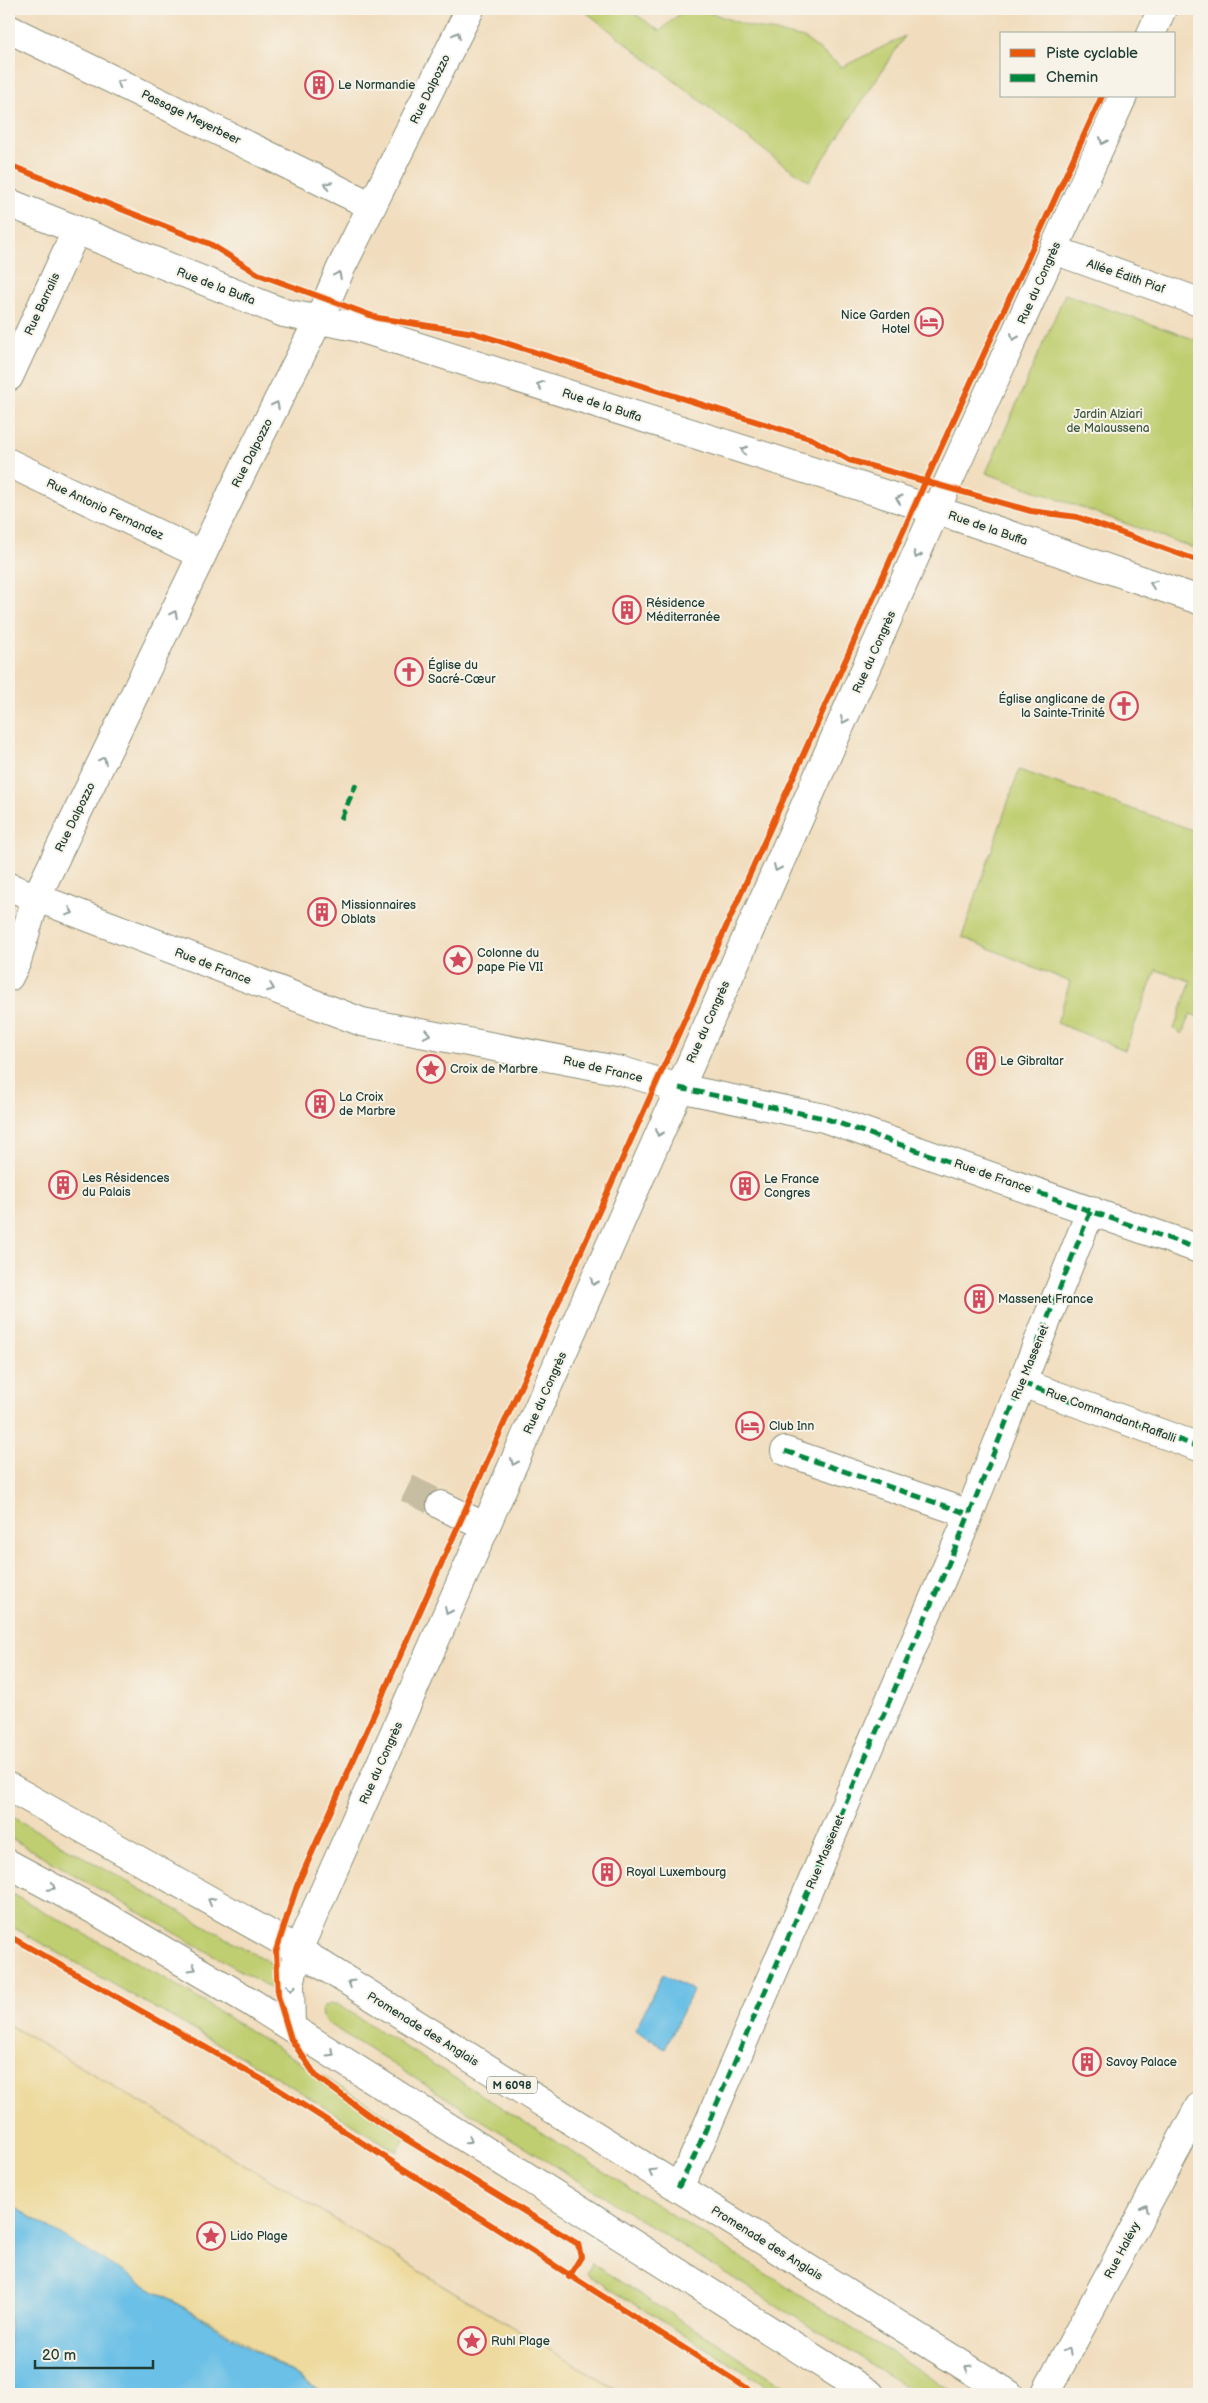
<svg xmlns="http://www.w3.org/2000/svg" width="1208" height="2403" font-family="'Balsamiq Sans',sans-serif">
<style>
.green{fill:#bfce70;stroke:#6f8652}
.sand{fill:#eeda9e;stroke:#868c69}
.water{fill:#6ac0e6;stroke:#447e8d}
.lines{fill:none;stroke-linecap:round;stroke-linejoin:round}
.minor-tunnel{stroke:#c7bda2;stroke-width:28;stroke-dasharray:28 14;stroke-linecap:butt}
.minor-casing{stroke:#888d78;stroke-width:30}
.major-casing{stroke:#888d78;stroke-width:30}
.minor{stroke:#fff;stroke-width:28}
.major{stroke:#fff;stroke-width:28}
.quiet{stroke:#00873e;stroke-width:5;stroke-dasharray:10 5;stroke-linecap:butt}
.cycleway-casing{stroke:#f7f3e8;stroke-width:9}
.cycleway{stroke:#e8590c;stroke-width:6}
.oneway{stroke:#8f9e9a}
.labels{text-anchor:middle;stroke-width:4;stroke-linejoin:round;paint-order:stroke}
.shield{fill:#f7f3e8;stroke:#60746a;stroke-width:1}
.shield-label{font-size:11px;font-weight:bold;fill:#1f3d34}
.poi-label{font-size:12px;fill:#1f3d34;stroke:#f7f3e8;text-anchor:start}
.street-label{font-size:12px;fill:#1f3d34;stroke:#f7f3e8}
.park-label{font-size:12px;fill:#3f5a40;stroke:#f7f3e8}
</style>
<rect width="100%" height="100%" fill="#f7f3e8"/>
<filter id="ink" filterUnits="userSpaceOnUse"><feTurbulence type="fractalNoise" baseFrequency=".02" numOctaves="2"/><feDisplacementMap in="SourceGraphic" scale="10" xChannelSelector="R" yChannelSelector="G"/><feConvolveMatrix kernelMatrix="1 2 1 2 8 2 1 2 1" color-interpolation-filters="sRGB"/></filter>
<filter id="wash" filterUnits="userSpaceOnUse"><feTurbulence type="fractalNoise" baseFrequency=".0096" numOctaves="4" result="noise"/><feDisplacementMap in="SourceGraphic" scale="20" xChannelSelector="R" yChannelSelector="G"/><feGaussianBlur stdDeviation="1.12" result="paint"/><feColorMatrix in="noise" values="0 0 0 0 0 0 0 0 0 0 0 0 0 0 0 0 0 1.4 0 .05"/><feComposite in="paint" operator="in"/></filter>
<g filter="url(#wash)">
<rect width="100%" height="100%" fill="#f1ddbd"/>
<!-- green -->
<g class="green">
<path d="M 582,9 L 628,9 L 660,31 L 685,9 L 700,9 L 748,26 L 804,38 L 842,67 L 905,36 L 809,181 L 774,158 Z"/>
<path d="M 1065,294 L 1199,341 L 1199,550 L 986,473 Z"/>
<path d="M 1019,770 L 1199,832 L 1199,1017 L 1190,1014 L 1182,1034 L 1174,1029 L 1191,981 L 1156,970 L 1125,1050 L 1057,1023 L 1070,982 L 962,937 Z"/>
<path d="M 9,1815 L 276,1966 L 274,1990 L 9,1837 Z"/>
<path d="M 9,1892 L 168,1980 L 410,2130 L 397,2152 L 275,2076 L 9,1925 Z"/>
<path d="M 330,2004 L 337,2004 L 957,2394 L 918,2394 L 327,2023 L 323,2018 L 322,2008 Z"/>
<path d="M 591,2263 L 797,2394 L 780,2394 L 586,2274 Z"/>
</g>
<!-- sand -->
<path class="sand" d="M 9,2025 C 216,2144 418,2272 624,2394 L 325,2394 L 238,2338 L 113,2267 L 9,2204 Z"/>
<!-- water -->
<g class="water">
<path d="M 663,1974 L 693,1991 L 665,2048 L 635,2030 Z"/>
<path d="M 9,2204 C 114,2268 221,2328 325,2394 L 9,2394 Z"/>
</g>
</g>
<g filter="url(#ink)">
<g class="lines">
<!-- minor-tunnel -->
<path class="minor-tunnel" d="M 407,1488 L 441,1505"/>
<defs>
<g id="minor">
<path d="M 9,29 L 372,206"/>
<path d="M 1151,34 L 1162,9"/>
<path d="M 9,203 L 284,313 L 356,327 L 963,519 L 1199,600"/>
<path d="M 1054,250 L 1199,302"/>
<path d="M 9,377 L 76,231"/>
<path d="M 9,463 L 202,555"/>
<path d="M 9,887 L 362,1022 L 622,1071 L 679,1088 L 824,1118 L 1199,1249"/>
<path d="M 9,977 L 17,961 L 36,898 L 244,468 L 319,319 L 341,268 L 470,9"/>
<path d="M 1022,1383 L 1199,1447"/>
<path d="M 785,1451 L 969,1514"/>
<path d="M 441,1505 L 485,1527"/>
<path d="M 298,1950 L 946,487 L 1123,96"/>
<path d="M 678,2188 L 694,2157 L 962,1532 L 1091,1210"/>
<path d="M 1045,2394 L 1199,2107"/>
</g>
<g id="major">
<path d="M 9,1787 L 298,1950 L 1009,2394"/>
<path d="M 9,1864 L 98,1912 L 249,2001 L 870,2394"/>
<path d="M 291,2027 L 290,1984 L 298,1950"/>
</g>
</defs>
<!-- minor casing -->
<use href="#minor" class="minor-casing"/>
<!-- major casing -->
<use href="#major" class="major-casing"/>
<!-- minor -->
<use href="#minor" class="minor"/>
<!-- major -->
<use href="#major" class="major"/>
<!-- quiet -->
<g class="quiet">
<path d="M 341,819 L 356,784"/>
<path d="M 679,1088 L 824,1118 L 1199,1249"/>
<path d="M 1022,1383 L 1199,1447"/>
<path d="M 785,1451 L 969,1514"/>
<path d="M 678,2188 L 694,2157 L 962,1532 L 1091,1210"/>
</g>
<defs>
<g id="cycleway">
<path d="M 9,165 L 210,244 L 258,274 L 378,318 L 474,333 L 812,439 L 849,460 L 1031,511 L 1077,517 L 1199,561"/>
<path d="M 9,1936 L 270,2084 L 756,2394"/>
<path d="M 569,2277 L 581,2257 L 578,2244 L 378,2122 L 316,2076 L 291,2039 L 278,1996 L 276,1951 L 297,1886 L 323,1828 L 923,487 L 1102,96"/>
</g>
</defs>
<!-- cycleway casing -->
<use href="#cycleway" class="cycleway-casing"/>
<!-- cycleway -->
<use href="#cycleway" class="cycleway"/>
</g>
<!-- one-way arrows -->
<defs><path id="oneway-chevron" d="M-2-3.5L2.5 0L-2 3.5" fill="none" stroke-width="1.6" stroke-linecap="round" stroke-linejoin="round" transform="scale(1.25)"/></defs>
<g class="oneway">
<use href="#oneway-chevron" transform="translate(457 35) rotate(-64)"/>
<use href="#oneway-chevron" transform="translate(120 83) rotate(-154)"/>
<use href="#oneway-chevron" transform="translate(1103 141) rotate(114)"/>
<use href="#oneway-chevron" transform="translate(328 185) rotate(-154)"/>
<use href="#oneway-chevron" transform="translate(338 275) rotate(-64)"/>
<use href="#oneway-chevron" transform="translate(1014 337) rotate(114)"/>
<use href="#oneway-chevron" transform="translate(540 385) rotate(-162)"/>
<use href="#oneway-chevron" transform="translate(276 405) rotate(-63)"/>
<use href="#oneway-chevron" transform="translate(744 450) rotate(-162)"/>
<use href="#oneway-chevron" transform="translate(899 499) rotate(-163)"/>
<use href="#oneway-chevron" transform="translate(917 555) rotate(114)"/>
<use href="#oneway-chevron" transform="translate(1153 584) rotate(-161)"/>
<use href="#oneway-chevron" transform="translate(174 614) rotate(-64)"/>
<use href="#oneway-chevron" transform="translate(844 720) rotate(114)"/>
<use href="#oneway-chevron" transform="translate(103 760) rotate(-64)"/>
<use href="#oneway-chevron" transform="translate(777 868) rotate(114)"/>
<use href="#oneway-chevron" transform="translate(70 912) rotate(21)"/>
<use href="#oneway-chevron" transform="translate(271 988) rotate(21)"/>
<use href="#oneway-chevron" transform="translate(427 1034) rotate(11)"/>
<use href="#oneway-chevron" transform="translate(659 1133) rotate(114)"/>
<use href="#oneway-chevron" transform="translate(594 1282) rotate(114)"/>
<use href="#oneway-chevron" transform="translate(514 1462) rotate(114)"/>
<use href="#oneway-chevron" transform="translate(448 1611) rotate(114)"/>
<use href="#oneway-chevron" transform="translate(52 1887) rotate(28)"/>
<use href="#oneway-chevron" transform="translate(211 1901) rotate(-150)"/>
<use href="#oneway-chevron" transform="translate(193 1968) rotate(30)"/>
<use href="#oneway-chevron" transform="translate(351 1983) rotate(-148)"/>
<use href="#oneway-chevron" transform="translate(291 1988) rotate(93)"/>
<use href="#oneway-chevron" transform="translate(331 2053) rotate(32)"/>
<use href="#oneway-chevron" transform="translate(469 2140) rotate(32)"/>
<use href="#oneway-chevron" transform="translate(652 2172) rotate(-148)"/>
<use href="#oneway-chevron" transform="translate(1145 2208) rotate(-62)"/>
<use href="#oneway-chevron" transform="translate(1068 2351) rotate(-62)"/>
<use href="#oneway-chevron" transform="translate(968 2368) rotate(-148)"/>
</g>
</g>
<!-- icons -->
<defs>
<symbol id="building-ring" viewBox="-11 -11 22 22"><circle r="9.5" fill="#f7f3e8" stroke="#d1495b" stroke-width="1.5"/><path d="M-4-6H4V6H1V3H-1V6H-4ZM-2.5-4.3h1.7v1.8h-1.7ZM.8-4.3h1.7v1.8H.8ZM-2.5-1h1.7V.8h-1.7ZM.8-1h1.7V.8H.8Z" fill="#d1495b"/></symbol>
<symbol id="hotel-ring" viewBox="-11 -11 22 22"><circle r="9.5" fill="#f7f3e8" stroke="#d1495b" stroke-width="1.5"/><path d="M-6-4.5h1.5V1H6V5H4.5V3h-9V5H-6ZM-4 0a1.8 1.8 0 1 1 3.6 0ZM.5 0V-2.5h3Q6-2.5 6 0Z" fill="#d1495b"/></symbol>
<symbol id="church-ring" viewBox="-11 -11 22 22"><circle r="9.5" fill="#f7f3e8" stroke="#d1495b" stroke-width="1.5"/><path d="M-1.2-6h2.4v3.5h3.3v2.4h-3.3V6h-2.4V-.1h-3.3v-2.4h3.3Z" fill="#d1495b"/></symbol>
<symbol id="sight-ring" viewBox="-11 -11 22 22"><circle r="9.5" fill="#f7f3e8" stroke="#d1495b" stroke-width="1.5"/><path d="M0-6L1.8-2.2L6-1.7L2.9 1.2L3.7 5.4L0 3.3L-3.7 5.4L-2.9 1.2L-6-1.7L-1.8-2.2Z" fill="#d1495b"/></symbol>
</defs>
<g fill-rule="evenodd">
<use href="#building-ring" x="303" y="69" width="32" height="32"/>
<use href="#hotel-ring" x="913" y="306" width="32" height="32"/>
<use href="#building-ring" x="611" y="594" width="32" height="32"/>
<use href="#church-ring" x="393" y="656" width="32" height="32"/>
<use href="#church-ring" x="1108" y="690" width="32" height="32"/>
<use href="#building-ring" x="306" y="896" width="32" height="32"/>
<use href="#sight-ring" x="442" y="944" width="32" height="32"/>
<use href="#building-ring" x="965" y="1045" width="32" height="32"/>
<use href="#sight-ring" x="415" y="1053" width="32" height="32"/>
<use href="#building-ring" x="304" y="1088" width="32" height="32"/>
<use href="#building-ring" x="47" y="1169" width="32" height="32"/>
<use href="#building-ring" x="729" y="1170" width="32" height="32"/>
<use href="#building-ring" x="963" y="1283" width="32" height="32"/>
<use href="#hotel-ring" x="734" y="1410" width="32" height="32"/>
<use href="#building-ring" x="591" y="1856" width="32" height="32"/>
<use href="#building-ring" x="1071" y="2046" width="32" height="32"/>
<use href="#sight-ring" x="195" y="2220" width="32" height="32"/>
<use href="#sight-ring" x="456" y="2325" width="32" height="32"/>
</g>
<g class="labels">
<!-- shield labels -->
<rect class="shield" x="487" y="2076.5" width="50" height="17" rx="4"/>
<g class="shield-label">
<text x="512" y="2089">M 6098</text>
</g>
<!-- poi labels -->
<g class="poi-label">
<text x="338" y="89">Le Normandie</text>
<text x="910" y="319" text-anchor="end">Nice Garden<tspan x="910" dy="14">Hotel</tspan></text>
<text x="646" y="607">Résidence<tspan x="646" dy="14">Méditerranée</tspan></text>
<text x="428" y="669">Église du<tspan x="428" dy="14">Sacré-Cœur</tspan></text>
<text x="1105" y="703" text-anchor="end">Église anglicane de<tspan x="1105" dy="14">la Sainte-Trinité</tspan></text>
<text x="341" y="909">Missionnaires<tspan x="341" dy="14">Oblats</tspan></text>
<text x="477" y="957">Colonne du<tspan x="477" dy="14">pape Pie VII</tspan></text>
<text x="1000" y="1065">Le Gibraltar</text>
<text x="450" y="1073">Croix de Marbre</text>
<text x="339" y="1101">La Croix<tspan x="339" dy="14">de Marbre</tspan></text>
<text x="82" y="1182">Les Résidences<tspan x="82" dy="14">du Palais</tspan></text>
<text x="764" y="1183">Le France<tspan x="764" dy="14">Congres</tspan></text>
<text x="998" y="1303">Massenet France</text>
<text x="769" y="1430">Club Inn</text>
<text x="626" y="1876">Royal Luxembourg</text>
<text x="1106" y="2066">Savoy Palace</text>
<text x="230" y="2240">Lido Plage</text>
<text x="491" y="2345">Ruhl Plage</text>
</g>
<!-- street labels -->
<g class="street-label">
<text transform="translate(430 89) rotate(-64)" y="4">Rue Dalpozzo</text>
<text transform="translate(191 117) rotate(26)" y="4">Passage Meyerbeer</text>
<text transform="translate(1126 276) rotate(19)" y="4">Allée Édith Piaf</text>
<text transform="translate(1039 283) rotate(-66)" y="4">Rue du Congrès</text>
<text transform="translate(216 286) rotate(21)" y="4">Rue de la Buffa</text>
<text transform="translate(42 304) rotate(-65)" y="4">Rue Barralis</text>
<text transform="translate(602 405) rotate(18)" y="4">Rue de la Buffa</text>
<text transform="translate(252 453) rotate(-63)" y="4">Rue Dalpozzo</text>
<text transform="translate(105 509) rotate(25)" y="4">Rue Antonio Fernandez</text>
<text transform="translate(988 528) rotate(19)" y="4">Rue de la Buffa</text>
<text transform="translate(874 652) rotate(-66)" y="4">Rue du Congrès</text>
<text transform="translate(75 817) rotate(-64)" y="4">Rue Dalpozzo</text>
<text transform="translate(213 966) rotate(21)" y="4">Rue de France</text>
<text transform="translate(708 1022) rotate(-66)" y="4">Rue du Congrès</text>
<text transform="translate(603 1069) rotate(13)" y="4">Rue de France</text>
<text transform="translate(993 1176) rotate(19)" y="4">Rue de France</text>
<text transform="translate(1030 1362) rotate(-68)" y="4">Rue Massenet</text>
<text transform="translate(545 1393) rotate(-66)" y="4">Rue du Congrès</text>
<text transform="translate(1111 1415) rotate(20)" y="4">Rue Commandant Raffalli</text>
<text transform="translate(381 1763) rotate(-66)" y="4">Rue du Congrès</text>
<text transform="translate(825 1852) rotate(-67)" y="4">Rue Massenet</text>
<text transform="translate(423 2029) rotate(32)" y="4">Promenade des Anglais</text>
<text transform="translate(767 2243) rotate(32)" y="4">Promenade des Anglais</text>
<text transform="translate(1122 2250) rotate(-62)" y="4">Rue Halévy</text>
</g>
<!-- park labels -->
<g class="park-label">
<text x="1108" y="418">Jardin Alziari<tspan x="1108" dy="14">de Malaussena</tspan></text>
</g>
</g>
<!-- margin -->
<rect width="1208" height="2403" fill="none" stroke="#f7f3e8" stroke-width="30"/>
<!-- legend -->
<rect x="1000" y="32" width="175" height="65" fill="#f7f3e8" stroke="#a1aaa0"/>
<rect x="1010" y="49" width="25" height="8" fill="#e8590c" stroke="#a1aaa0"/>
<text x="1046" y="58" font-size="15" fill="#1f3d34">Piste cyclable</text>
<rect x="1010" y="74" width="25" height="8" fill="#00873e" stroke="#a1aaa0"/>
<text x="1046" y="82" font-size="15" fill="#1f3d34">Chemin</text>
<!-- scale -->
<path d="M35 2360v8h118v-8" fill="none" stroke="#1f3d34" stroke-width="2.5"/>
<text x="42" y="2360" font-size="15" fill="#1f3d34" stroke="#f7f3e8" stroke-width="4" paint-order="stroke">20 m</text>
</svg>
